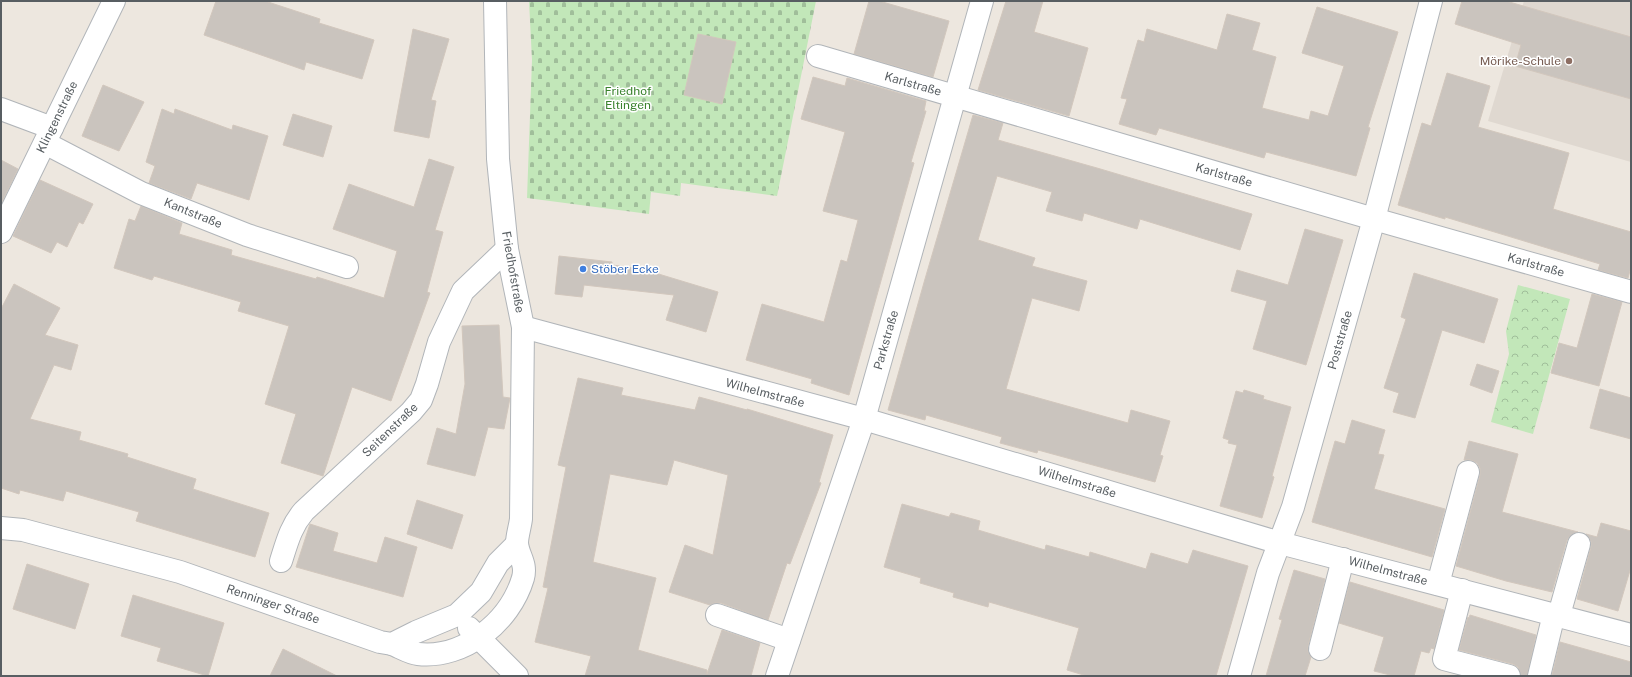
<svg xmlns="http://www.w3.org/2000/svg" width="1632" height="677" font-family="'Public Sans',sans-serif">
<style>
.education{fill:#dfd8d0}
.cemetery{fill:url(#cemetery-stones)}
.park{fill:url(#park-crowns)}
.building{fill:#cac4be;stroke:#d2c7bd}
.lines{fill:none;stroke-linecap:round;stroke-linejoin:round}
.minor-casing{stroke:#b1b5b9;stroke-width:24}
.minor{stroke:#fff;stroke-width:22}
.education-dot{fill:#8d6e63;stroke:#fff;stroke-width:1.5}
.shop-dot{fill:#3f7fe0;stroke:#fff;stroke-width:1.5}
.labels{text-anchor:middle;stroke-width:3;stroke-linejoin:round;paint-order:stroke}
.education-label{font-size:12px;fill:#785e54;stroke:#fff;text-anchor:end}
.street-label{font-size:12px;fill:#585e62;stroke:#fff}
.park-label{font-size:12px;fill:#3b832e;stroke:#fff}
.shop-label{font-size:12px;fill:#366cbe;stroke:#fff;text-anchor:start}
</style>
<defs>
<pattern id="cemetery-stones" width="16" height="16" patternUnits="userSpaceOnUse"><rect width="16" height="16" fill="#c2e7b9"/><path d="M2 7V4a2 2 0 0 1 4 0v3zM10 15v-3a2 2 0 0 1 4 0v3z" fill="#a0be9a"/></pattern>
<pattern id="park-crowns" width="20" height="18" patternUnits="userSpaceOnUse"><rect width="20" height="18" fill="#c2e7b9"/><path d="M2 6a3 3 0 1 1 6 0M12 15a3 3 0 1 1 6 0" fill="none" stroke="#a0be9a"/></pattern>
</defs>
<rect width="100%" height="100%" fill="#ede7df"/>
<!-- education -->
<path class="education" d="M 1524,1 L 1631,1 L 1631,162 L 1488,121 Z"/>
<!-- cemetery -->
<path class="cemetery" d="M 529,1 L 816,1 L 777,196 L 681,183 L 680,196 L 651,192 L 649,214 L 527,198 L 532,60 Z"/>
<!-- park -->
<path class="park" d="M 1518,285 L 1570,299 L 1533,434 L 1491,422 L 1509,354 L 1506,331 Z"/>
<!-- building -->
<g class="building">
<path d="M 216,1 L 265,1 L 320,19 L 319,23 L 374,40 L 362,79 L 306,62 L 304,70 L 204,35 Z"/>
<path d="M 869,1 L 879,1 L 949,21 L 933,77 L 854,54 Z"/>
<path d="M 1006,1 L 1043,1 L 1034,32 L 1088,48 L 1069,116 L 978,90 Z"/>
<path d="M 1462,1 L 1506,1 L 1631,37 L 1631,99 L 1515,66 L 1521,45 L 1455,24 Z"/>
<path d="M 1317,7 L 1398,32 L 1368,127 L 1370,128 L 1356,176 L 1266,152 L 1264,158 L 1159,128 L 1156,135 L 1119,124 L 1127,99 L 1121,98 L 1138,40 L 1144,42 L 1147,29 L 1217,50 L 1227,14 L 1260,23 L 1252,50 L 1276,57 L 1262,108 L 1309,120 L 1311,111 L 1328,116 L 1344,66 L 1302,53 Z"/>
<path d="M 413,29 L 449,39 L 431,100 L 436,101 L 429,138 L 394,131 Z"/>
<path d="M 698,34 L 736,42 L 722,104 L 684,95 Z"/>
<path d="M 1447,73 L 1490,86 L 1478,127 L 1569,153 L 1553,209 L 1631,232 L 1631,267 L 1628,278 L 1598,270 L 1600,264 L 1445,217 L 1445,219 L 1398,205 L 1422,123 L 1431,126 Z"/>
<path d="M 813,77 L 845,86 L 847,78 L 926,101 L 924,111 L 926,111 L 911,162 L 914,163 L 849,395 L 811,383 L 812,379 L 746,360 L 762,304 L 824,322 L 841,260 L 847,262 L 858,220 L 823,211 L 845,132 L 801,119 Z"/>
<path d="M 103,85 L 144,102 L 119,151 L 82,136 Z"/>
<path d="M 162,109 L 174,114 L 175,109 L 232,130 L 233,125 L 268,136 L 249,200 L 197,183 L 191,199 L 149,183 L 155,166 L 146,162 Z"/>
<path d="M 293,114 L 332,126 L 323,157 L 283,145 Z"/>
<path d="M 973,115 L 1003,123 L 998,140 L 1097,168 L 1252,214 L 1240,250 L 1140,219 L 1137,229 L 1084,213 L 1082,221 L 1046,211 L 1052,192 L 997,176 L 978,240 L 1035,258 L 1032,266 L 1087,281 L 1079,311 L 1032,298 L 1006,389 L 1128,423 L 1131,410 L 1170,421 L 1160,455 L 1163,456 L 1155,482 L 1038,450 L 1037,453 L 1000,443 L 1002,437 L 926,415 L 925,420 L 888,410 L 925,279 Z"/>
<path d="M 429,159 L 454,167 L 435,230 L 443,232 L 427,292 L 430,293 L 391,401 L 352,387 L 323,476 L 281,463 L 296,414 L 265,404 L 289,326 L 238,311 L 241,302 L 154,276 L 152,280 L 114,268 L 129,219 L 135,221 L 141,206 L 182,223 L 179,234 L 232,250 L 231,255 L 316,279 L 317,277 L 384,298 L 397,251 L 333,229 L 349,184 L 414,207 Z"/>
<path d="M 1,160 L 18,169 L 1,204 Z"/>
<path d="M 40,180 L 93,204 L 83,224 L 79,222 L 67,247 L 57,242 L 51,253 L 13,236 Z"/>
<path d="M 1305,229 L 1343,240 L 1306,365 L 1253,349 L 1267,301 L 1231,291 L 1237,270 L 1288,285 Z"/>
<path d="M 559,256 L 612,262 L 612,265 L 642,269 L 718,292 L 706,332 L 666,320 L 674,295 L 584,285 L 582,297 L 555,294 Z"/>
<path d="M 1414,273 L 1498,299 L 1484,343 L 1442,330 L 1415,418 L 1393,412 L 1399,393 L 1384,388 L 1406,319 L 1401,317 Z"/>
<path d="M 14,284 L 60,308 L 45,335 L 78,345 L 71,370 L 54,365 L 30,419 L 81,432 L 79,440 L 128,454 L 127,457 L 196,479 L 193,489 L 269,513 L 255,557 L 136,521 L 139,512 L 66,491 L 63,501 L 20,490 L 19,494 L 1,488 L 1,309 Z"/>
<path d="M 1592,294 L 1622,302 L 1599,386 L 1551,373 L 1559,343 L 1577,348 Z"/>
<path d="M 499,325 L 503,397 L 510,398 L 504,429 L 488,427 L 475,476 L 427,464 L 437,428 L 456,434 L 465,384 L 462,326 Z"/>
<path d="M 1477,364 L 1499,371 L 1492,393 L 1470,385 Z"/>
<path d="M 578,378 L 623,388 L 621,395 L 695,410 L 699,397 L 747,410 L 747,409 L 833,435 L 819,482 L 821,483 L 790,564 L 787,563 L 768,620 L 721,603 L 715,603 L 710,605 L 669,592 L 685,545 L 713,555 L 728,475 L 674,460 L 667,485 L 610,474 L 593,562 L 656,578 L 638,650 L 707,670 L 707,674 L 722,630 L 760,643 L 751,676 L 585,676 L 591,656 L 535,642 L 548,588 L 543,587 L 566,467 L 558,465 Z"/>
<path d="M 1600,389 L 1631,398 L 1631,439 L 1590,428 Z"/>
<path d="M 1244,390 L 1264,396 L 1263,399 L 1291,407 L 1272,476 L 1274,477 L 1262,518 L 1220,506 L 1237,445 L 1228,443 L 1229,440 L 1223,438 L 1236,391 L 1243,393 Z"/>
<path d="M 1352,420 L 1385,430 L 1378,454 L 1384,455 L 1374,489 L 1445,509 L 1432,557 L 1312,522 L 1335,441 L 1345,444 Z"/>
<path d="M 1469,441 L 1518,454 L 1502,512 L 1578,532 L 1571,535 L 1567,540 L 1552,592 L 1506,581 L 1456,566 L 1480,475 L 1480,468 L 1477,463 L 1471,460 L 1464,460 Z"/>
<path d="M 417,500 L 463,515 L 452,549 L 407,534 Z"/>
<path d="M 902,504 L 949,517 L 951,513 L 980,521 L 978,530 L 1045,550 L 1046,545 L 1089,557 L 1090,552 L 1146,569 L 1151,553 L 1188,564 L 1193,550 L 1248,566 L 1216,676 L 1087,676 L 1067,670 L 1079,628 L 989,602 L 988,607 L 953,597 L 954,593 L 920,583 L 921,578 L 884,567 Z"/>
<path d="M 1601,523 L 1631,531 L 1631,567 L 1618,611 L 1577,599 L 1591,547 L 1591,541 L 1586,534 L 1597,537 Z"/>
<path d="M 310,524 L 338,533 L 333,551 L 377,563 L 385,537 L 417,547 L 403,597 L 296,567 Z"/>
<path d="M 27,564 L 89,584 L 75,629 L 13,609 Z"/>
<path d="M 1294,570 L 1325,579 L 1308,646 L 1308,652 L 1311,657 L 1305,676 L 1266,676 L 1282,620 L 1279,619 Z"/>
<path d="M 1350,582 L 1444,610 L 1434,649 L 1431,648 L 1429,653 L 1421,651 L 1414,676 L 1394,676 L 1374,671 L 1384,637 L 1339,623 Z"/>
<path d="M 133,595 L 224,623 L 208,676 L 157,661 L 161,648 L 121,636 Z"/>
<path d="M 1470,615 L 1536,635 L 1527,676 L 1521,676 L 1518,667 L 1513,664 L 1459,650 L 1468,617 L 1469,618 Z"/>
<path d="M 1560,642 L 1631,662 L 1631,676 L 1552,676 Z"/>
<path d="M 283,649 L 337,676 L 270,676 Z"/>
</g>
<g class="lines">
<defs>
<g id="minor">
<path d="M 818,56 L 1374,219 L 1631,292"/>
<path d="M 1,109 L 52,128"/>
<path d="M 45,143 L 141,193 L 247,235 L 347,267"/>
<path d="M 1,232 L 114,1"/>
<path d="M 523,327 L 864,419 L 1280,543 L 1631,635"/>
<path d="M 1,528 L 23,530 L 180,572 L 380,642 L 392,644 L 416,632 L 457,615 L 481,592 L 498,563 L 517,544"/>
<path d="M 281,561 C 287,542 291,526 304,511 L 411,412 L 421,400 L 427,384 L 439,342 L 463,291 L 507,249"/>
<path d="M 1438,584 L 1468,472"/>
<path d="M 1462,590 L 1444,659 L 1509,676"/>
<path d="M 717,615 L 789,640"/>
<path d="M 1559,615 L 1579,544"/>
<path d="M 469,628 L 517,676"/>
<path d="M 392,644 C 400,647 409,653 418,654 C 464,659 510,622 523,578 C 527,563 518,556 517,543 C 517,536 520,527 521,519 L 523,327 L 507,249 L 498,159 L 495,1"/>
<path d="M 1320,649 L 1343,559"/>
<path d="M 777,676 L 864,419 L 982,1"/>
<path d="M 1239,676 L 1268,573 L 1293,507 L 1374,219 L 1431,1"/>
<path d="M 1539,676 L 1554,614"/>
</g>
</defs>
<!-- minor casing -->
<use href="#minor" class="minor-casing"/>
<!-- minor -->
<use href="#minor" class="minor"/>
</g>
<!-- markers -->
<circle class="education-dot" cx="1569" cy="61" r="4"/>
<circle class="shop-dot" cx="583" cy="269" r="4"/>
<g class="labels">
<!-- education labels -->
<g class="education-label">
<text x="1561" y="65">Mörike-Schule</text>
</g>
<!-- street labels -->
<g class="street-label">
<text transform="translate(913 84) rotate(16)" y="4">Karlstraße</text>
<text transform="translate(57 117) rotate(-64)" y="4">Klingenstraße</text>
<text transform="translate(1224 175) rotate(16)" y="4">Karlstraße</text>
<text transform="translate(193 213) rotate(22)" y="4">Kantstraße</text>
<text transform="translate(1536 265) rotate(16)" y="4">Karlstraße</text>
<text transform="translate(513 272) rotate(80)" y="4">Friedhofstraße</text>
<text transform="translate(886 340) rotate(-74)" y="4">Parkstraße</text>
<text transform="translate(1340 340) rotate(-74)" y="4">Poststraße</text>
<text transform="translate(765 393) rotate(15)" y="4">Wilhelmstraße</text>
<text transform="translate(390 430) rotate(-44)" y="4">Seitenstraße</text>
<text transform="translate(1077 482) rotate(17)" y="4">Wilhelmstraße</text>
<text transform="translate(1388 571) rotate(15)" y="4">Wilhelmstraße</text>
<text transform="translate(273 604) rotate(19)" y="4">Renninger Straße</text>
</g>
<!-- park labels -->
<g class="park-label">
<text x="628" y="95">Friedhof<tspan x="628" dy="14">Eltingen</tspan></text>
</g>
<!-- shop labels -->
<g class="shop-label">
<text x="591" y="273">Stöber Ecke</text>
</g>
</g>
<!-- border -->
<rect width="1632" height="677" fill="none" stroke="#585e62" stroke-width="4"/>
</svg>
